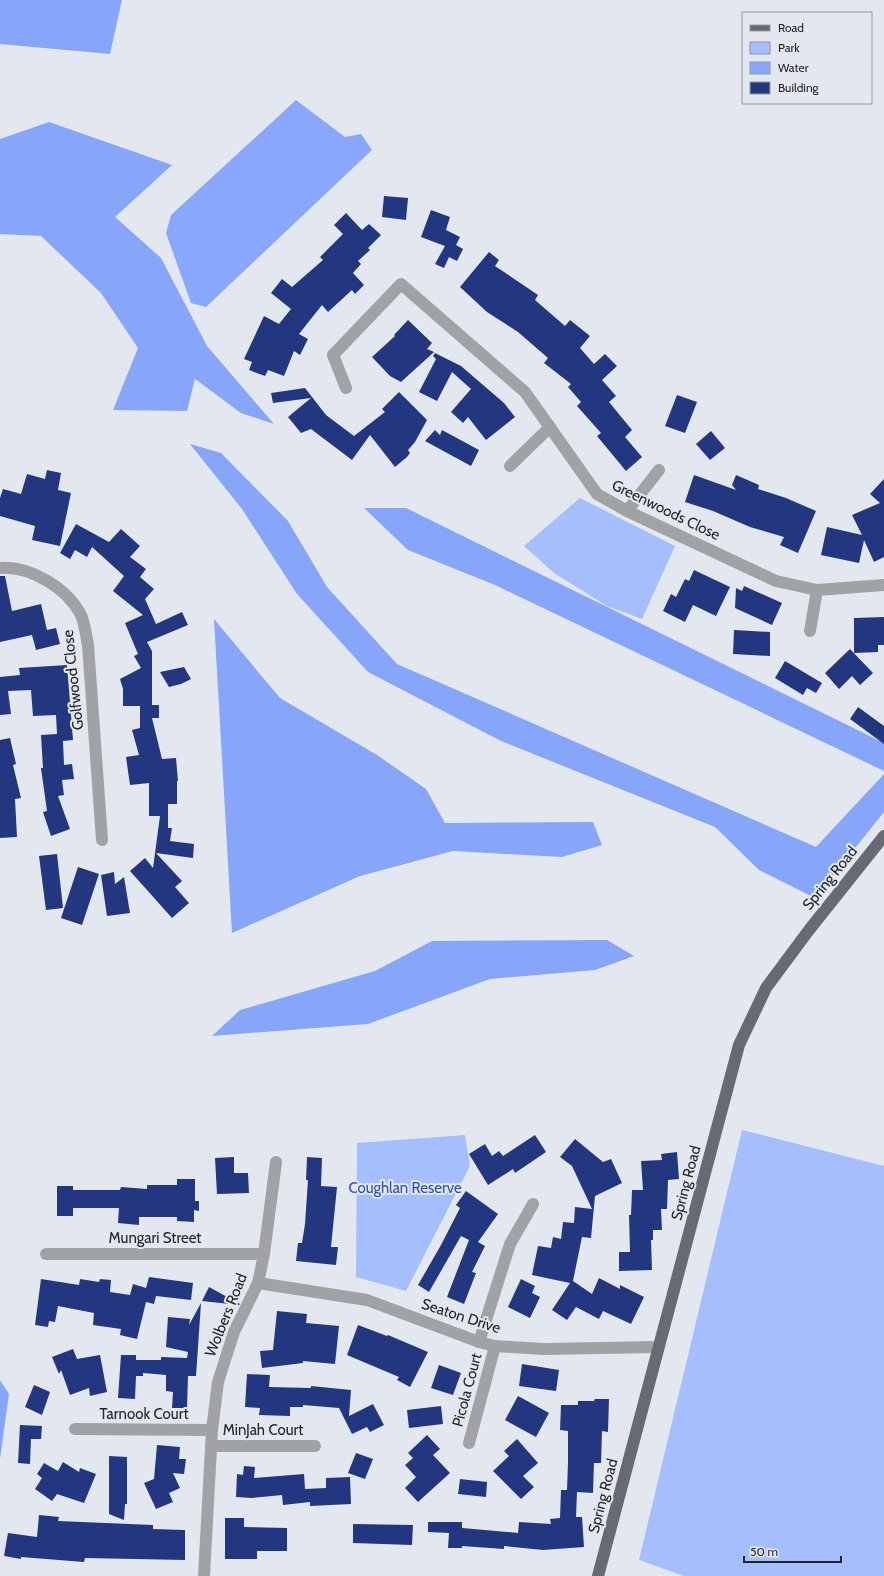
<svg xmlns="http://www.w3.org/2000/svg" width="884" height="1576" font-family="Cabin,sans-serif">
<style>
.green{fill:#a5befe}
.forest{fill:#87a6fa}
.water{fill:#89a8fd}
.building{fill:#223780}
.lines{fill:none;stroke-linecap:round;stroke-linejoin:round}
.minor{stroke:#a1a2a6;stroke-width:12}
.major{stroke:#676a70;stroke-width:12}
.labels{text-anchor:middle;stroke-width:4;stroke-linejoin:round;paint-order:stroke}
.street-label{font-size:15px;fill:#232427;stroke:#e3e7f0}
.park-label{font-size:15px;fill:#324eae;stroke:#e3e7f0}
</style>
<rect width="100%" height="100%" fill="#e3e7f0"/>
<!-- green -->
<g class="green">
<path d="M 580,498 L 675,546 L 642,619 L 607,606 L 554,573 L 524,546 Z"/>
<path d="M 742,1130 L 884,1166 L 884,1576 L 684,1576 L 639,1560 Z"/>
<path d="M 465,1135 L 470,1166 L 406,1291 L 356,1277 L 357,1143 Z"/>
</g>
<!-- forest -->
<g class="forest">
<path d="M 0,0 L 122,0 L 110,54 L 0,44 Z"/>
<path d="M 49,122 L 172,165 L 115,217 L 161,258 L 207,346 L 274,424 L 241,413 L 195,379 L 187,411 L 113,410 L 138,348 L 101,293 L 41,236 L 0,234 L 0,139 Z"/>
<path d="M 190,444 L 221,453 L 288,521 L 327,587 L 397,664 L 816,847 L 884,774 L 884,812 L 815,898 L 759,870 L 715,827 L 501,741 L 368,672 L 297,594 L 242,509 Z"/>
<path d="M 364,508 L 406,508 L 884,743 L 884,771 L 495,585 L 408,550 Z"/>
<path d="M 214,619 L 280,698 L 377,755 L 426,789 L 445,823 L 593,822 L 602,845 L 562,857 L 453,851 L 360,876 L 232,933 Z"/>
<path d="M 607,940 L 634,956 L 595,970 L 490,979 L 368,1024 L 212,1036 L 240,1010 L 375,971 L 432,941 Z"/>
<path d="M 0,1380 L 9,1394 L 0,1459 Z"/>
</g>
<!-- water -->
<path class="water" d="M 296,100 L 345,137 L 361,134 L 372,150 L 206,307 L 191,303 L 166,233 L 171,215 Z"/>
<!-- building -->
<g class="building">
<path d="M 384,196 L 408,198 L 406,220 L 382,217 Z"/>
<path d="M 431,210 L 450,217 L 446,230 L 460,237 L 456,245 L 463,249 L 457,261 L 449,257 L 444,268 L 435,264 L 445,246 L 421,237 Z"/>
<path d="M 346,213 L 362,230 L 369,224 L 381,235 L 368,248 L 370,250 L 358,261 L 361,264 L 353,273 L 364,285 L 355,294 L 352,290 L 328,312 L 322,305 L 299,334 L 308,339 L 300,355 L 294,351 L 284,376 L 268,370 L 265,376 L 249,370 L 252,362 L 244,359 L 264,316 L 279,324 L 291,309 L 271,293 L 282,279 L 292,287 L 323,260 L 320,257 L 343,234 L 334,225 Z"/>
<path d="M 489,252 L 499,260 L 495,266 L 538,295 L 535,300 L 565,326 L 570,320 L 590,336 L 580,348 L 594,364 L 605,354 L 617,366 L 602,380 L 616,396 L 609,402 L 632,430 L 625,437 L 642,457 L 626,471 L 597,436 L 601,433 L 577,406 L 581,402 L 568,387 L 571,384 L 544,363 L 548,358 L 518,332 L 487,312 L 460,287 Z"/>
<path d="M 408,320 L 432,343 L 427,349 L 434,352 L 401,382 L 390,376 L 372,357 L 395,336 L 394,335 Z"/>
<path d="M 435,353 L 461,366 L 504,403 L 515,417 L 486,440 L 468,417 L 463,423 L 451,412 L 471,389 L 452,372 L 437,401 L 419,392 L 436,359 L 433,356 Z"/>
<path d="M 305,388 L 326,415 L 354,436 L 385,412 L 382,409 L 399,392 L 427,420 L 415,442 L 408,450 L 410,453 L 407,457 L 395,467 L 370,435 L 352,460 L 311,429 L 301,433 L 288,417 L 311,398 L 273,403 L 271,393 Z"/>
<path d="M 677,395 L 697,402 L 685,433 L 665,426 Z"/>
<path d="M 435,430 L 440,435 L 442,430 L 479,450 L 471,466 L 425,441 Z"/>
<path d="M 711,431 L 725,448 L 710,460 L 696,444 Z"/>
<path d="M 47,470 L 61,473 L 58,490 L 71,493 L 60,546 L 32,540 L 35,526 L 0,516 L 0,498 L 3,489 L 21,494 L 27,474 L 45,479 Z"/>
<path d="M 694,475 L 736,490 L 732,485 L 736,475 L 759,485 L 758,489 L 786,498 L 816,511 L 798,553 L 780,545 L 784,537 L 750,527 L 713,511 L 685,502 Z"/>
<path d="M 884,479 L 884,557 L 874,562 L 864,540 L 859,563 L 821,555 L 827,527 L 862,535 L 852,515 L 880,503 L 870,494 Z"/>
<path d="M 76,524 L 109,542 L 121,529 L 140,546 L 130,557 L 146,569 L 140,577 L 154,589 L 145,599 L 156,624 L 182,612 L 188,625 L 147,642 L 152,651 L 152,705 L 159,705 L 159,718 L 152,718 L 162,759 L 176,758 L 178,781 L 177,781 L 177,804 L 168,804 L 168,828 L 172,828 L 170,841 L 194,844 L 193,858 L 156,853 L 182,881 L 175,887 L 189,903 L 172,918 L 130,871 L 145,858 L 153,868 L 160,816 L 149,816 L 149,783 L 130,785 L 126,757 L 139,755 L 132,730 L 140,728 L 140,706 L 123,706 L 123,689 L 120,679 L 141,668 L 134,656 L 138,654 L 125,623 L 143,615 L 113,591 L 124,576 L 92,547 L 87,557 L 75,550 L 70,559 L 60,553 Z"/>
<path d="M 694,570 L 730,587 L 716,616 L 693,605 L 685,622 L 663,611 L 671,594 L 676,597 L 685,579 L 689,581 Z"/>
<path d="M 0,576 L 5,576 L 12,611 L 41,604 L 47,630 L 56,628 L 60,644 L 36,650 L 32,635 L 0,642 Z"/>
<path d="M 744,586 L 782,603 L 772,625 L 735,608 L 736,588 L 742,591 Z"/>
<path d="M 884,617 L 884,645 L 878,645 L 878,652 L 854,653 L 854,618 Z"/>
<path d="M 734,630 L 770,632 L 770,656 L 733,654 Z"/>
<path d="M 850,649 L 873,673 L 860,685 L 852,676 L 839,689 L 825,673 Z"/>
<path d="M 785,661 L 822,683 L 816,693 L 807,688 L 803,695 L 775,678 Z"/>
<path d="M 67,665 L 73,740 L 63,741 L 64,765 L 72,764 L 74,779 L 62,780 L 64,795 L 58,796 L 70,829 L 51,836 L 43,812 L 47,811 L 41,768 L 43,768 L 41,735 L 57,734 L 56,715 L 33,716 L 31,690 L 8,691 L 11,714 L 0,715 L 0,677 L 20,675 L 19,668 Z"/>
<path d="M 184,667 L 191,679 L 181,684 L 169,687 L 160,672 Z"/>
<path d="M 858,707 L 884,726 L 884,744 L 850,719 Z"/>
<path d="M 10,738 L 16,764 L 13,765 L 21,798 L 15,799 L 17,837 L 0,838 L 0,740 Z"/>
<path d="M 57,854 L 63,908 L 46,910 L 39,856 Z"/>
<path d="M 78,867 L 99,874 L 82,925 L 61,918 Z"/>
<path d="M 114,872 L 115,884 L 124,877 L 130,913 L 107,916 L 101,875 Z"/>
<path d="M 535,1135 L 546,1152 L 515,1173 L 513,1169 L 488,1185 L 469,1154 L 485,1144 L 492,1156 L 499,1151 L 503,1156 Z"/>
<path d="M 575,1139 L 603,1162 L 611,1159 L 622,1183 L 595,1196 L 591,1238 L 582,1237 L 573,1281 L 592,1294 L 599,1278 L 620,1289 L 620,1285 L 644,1297 L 631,1324 L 603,1311 L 599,1319 L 576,1307 L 567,1320 L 552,1310 L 570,1283 L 532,1275 L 538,1246 L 551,1248 L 553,1237 L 561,1239 L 563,1222 L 574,1223 L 575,1207 L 592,1209 L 572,1166 L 560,1157 Z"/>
<path d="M 677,1152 L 679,1179 L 668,1180 L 667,1209 L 661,1209 L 662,1230 L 653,1230 L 653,1240 L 651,1240 L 652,1270 L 619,1271 L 619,1252 L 630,1252 L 629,1215 L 631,1215 L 632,1190 L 643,1190 L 641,1161 L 662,1160 L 661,1154 Z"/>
<path d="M 234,1157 L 234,1173 L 248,1173 L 249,1193 L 217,1194 L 215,1158 Z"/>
<path d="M 307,1157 L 322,1158 L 321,1186 L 337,1187 L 331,1247 L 338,1247 L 336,1265 L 296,1261 L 298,1243 L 302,1243 L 305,1224 L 308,1180 L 306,1180 Z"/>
<path d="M 177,1179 L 195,1179 L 195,1201 L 199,1201 L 199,1211 L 194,1210 L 194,1222 L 177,1221 L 177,1217 L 139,1217 L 139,1225 L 118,1223 L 119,1208 L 73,1208 L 73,1216 L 57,1216 L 57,1186 L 73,1186 L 73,1190 L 120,1190 L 121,1187 L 147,1189 L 147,1185 L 177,1185 Z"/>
<path d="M 466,1191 L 498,1214 L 478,1242 L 485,1246 L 472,1272 L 476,1273 L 464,1304 L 447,1297 L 469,1240 L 461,1236 L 429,1292 L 418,1285 L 441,1245 L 460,1208 L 456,1205 Z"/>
<path d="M 149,1277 L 193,1283 L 191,1300 L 156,1296 L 154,1304 L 146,1302 L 137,1339 L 120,1335 L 121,1329 L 93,1325 L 94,1313 L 58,1306 L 55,1322 L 49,1321 L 48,1327 L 35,1325 L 41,1279 L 79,1285 L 80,1279 L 99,1282 L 100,1279 L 111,1280 L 110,1292 L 130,1295 L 133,1284 L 146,1288 Z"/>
<path d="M 521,1279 L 535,1286 L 532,1293 L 540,1297 L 530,1318 L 508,1307 Z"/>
<path d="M 209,1287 L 240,1304 L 239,1305 L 202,1301 Z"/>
<path d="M 201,1303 L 196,1376 L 188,1376 L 187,1408 L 172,1408 L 173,1392 L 166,1391 L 166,1375 L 143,1373 L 143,1376 L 136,1376 L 135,1399 L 118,1398 L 121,1355 L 136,1355 L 136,1360 L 161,1360 L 161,1357 L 187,1358 L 188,1352 L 166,1347 L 168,1317 L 190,1319 L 189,1325 Z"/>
<path d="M 277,1311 L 307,1314 L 306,1323 L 339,1326 L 335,1364 L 303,1361 L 303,1363 L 262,1368 L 260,1351 L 273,1350 Z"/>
<path d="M 358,1325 L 387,1336 L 388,1335 L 428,1352 L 410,1387 L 397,1380 L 399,1377 L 347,1355 Z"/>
<path d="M 73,1349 L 77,1359 L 100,1355 L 107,1392 L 90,1396 L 89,1388 L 70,1395 L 61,1370 L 59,1374 L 52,1357 Z"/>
<path d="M 522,1364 L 559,1370 L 556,1391 L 519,1386 Z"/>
<path d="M 439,1365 L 461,1373 L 453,1395 L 431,1388 Z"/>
<path d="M 247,1374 L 270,1375 L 269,1387 L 311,1388 L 311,1386 L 351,1390 L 349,1416 L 373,1404 L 384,1425 L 370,1432 L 367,1427 L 352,1434 L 339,1408 L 303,1405 L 303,1407 L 290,1407 L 290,1416 L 259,1415 L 260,1408 L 245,1407 Z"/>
<path d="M 34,1385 L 50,1392 L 42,1415 L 25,1407 Z"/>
<path d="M 518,1396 L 549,1413 L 536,1437 L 505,1420 Z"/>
<path d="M 595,1399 L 609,1399 L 608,1432 L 602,1431 L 601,1463 L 594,1463 L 593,1493 L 577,1492 L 576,1517 L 582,1517 L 584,1547 L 543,1550 L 504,1546 L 504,1549 L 462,1546 L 462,1548 L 448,1548 L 449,1533 L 428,1532 L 428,1522 L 462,1522 L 462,1528 L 518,1533 L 519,1522 L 551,1524 L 550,1519 L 560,1518 L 561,1490 L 567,1490 L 568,1462 L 568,1431 L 560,1430 L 561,1405 L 578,1405 L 578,1401 L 594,1401 Z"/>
<path d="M 441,1406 L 443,1424 L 409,1428 L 407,1410 Z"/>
<path d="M 20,1425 L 42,1426 L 41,1439 L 31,1439 L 30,1464 L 18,1463 Z"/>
<path d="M 427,1435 L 440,1449 L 433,1455 L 450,1473 L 418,1502 L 405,1488 L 416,1477 L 405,1465 L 413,1458 L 408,1453 Z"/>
<path d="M 517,1439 L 538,1463 L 523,1476 L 534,1487 L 521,1499 L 493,1471 L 509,1456 L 504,1451 Z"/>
<path d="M 157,1445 L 180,1447 L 179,1459 L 186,1459 L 184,1474 L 173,1473 L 180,1488 L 169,1493 L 173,1502 L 156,1509 L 144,1483 L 154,1479 Z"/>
<path d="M 356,1453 L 373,1459 L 365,1479 L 348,1473 Z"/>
<path d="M 109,1456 L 127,1457 L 127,1504 L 125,1504 L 124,1520 L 109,1514 Z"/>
<path d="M 63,1462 L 79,1472 L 80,1468 L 96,1474 L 84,1503 L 57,1494 L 52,1501 L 35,1489 L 42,1478 L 37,1474 L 44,1463 L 58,1471 Z"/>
<path d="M 244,1466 L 255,1467 L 254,1478 L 304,1474 L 305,1489 L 326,1488 L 326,1478 L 350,1477 L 351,1504 L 310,1506 L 310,1502 L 283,1505 L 282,1495 L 252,1498 L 236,1497 L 237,1474 L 243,1475 Z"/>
<path d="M 460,1479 L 487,1482 L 486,1497 L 458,1494 Z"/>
<path d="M 39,1515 L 59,1517 L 58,1521 L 153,1525 L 153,1529 L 185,1530 L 185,1560 L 85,1558 L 84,1562 L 21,1557 L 21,1559 L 4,1556 L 8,1533 L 37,1537 Z"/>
<path d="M 225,1518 L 244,1518 L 244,1527 L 287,1528 L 287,1551 L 257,1551 L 257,1559 L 225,1559 Z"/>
<path d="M 353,1524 L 413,1525 L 412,1545 L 353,1543 Z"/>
</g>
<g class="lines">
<!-- minor -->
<g class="minor">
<path d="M 346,388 L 333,355 L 401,284 L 525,392 L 597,494 L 627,511 L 776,581 L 817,590 L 884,585"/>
<path d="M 510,466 L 550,427"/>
<path d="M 627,511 L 659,470"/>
<path d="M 0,568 C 31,566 67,588 81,615 C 85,624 86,636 88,645 L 102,840"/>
<path d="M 810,631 L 817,590"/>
<path d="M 46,1254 L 264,1254"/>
<path d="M 258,1283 L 367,1300 L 479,1342 L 495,1346 L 543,1349 L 658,1347"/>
<path d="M 479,1342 L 510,1244 L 533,1204"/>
<path d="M 75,1429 L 212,1430"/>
<path d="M 469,1443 L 495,1346"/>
<path d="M 211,1446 L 315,1446"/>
<path d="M 204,1576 L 212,1430 L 218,1382 L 234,1332 L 258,1283 L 264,1254 L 276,1162"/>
</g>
<!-- major -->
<path class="major" d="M 598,1576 L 739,1045 L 766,988 L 809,930 L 884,836"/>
</g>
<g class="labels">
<!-- street labels -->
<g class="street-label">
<text transform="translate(666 510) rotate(26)" y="5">Greenwoods Close</text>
<text transform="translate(73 680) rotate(-96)" y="5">Golfwood Close</text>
<text transform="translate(830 878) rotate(-51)" y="5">Spring Road</text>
<text transform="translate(686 1183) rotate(-75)" y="5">Spring Road</text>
<text x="155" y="1243">Mungari Street</text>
<text transform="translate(226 1315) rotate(-68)" y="5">Wolbers Road</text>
<text transform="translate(461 1316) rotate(18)" y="5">Seaton Drive</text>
<text transform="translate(467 1390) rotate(-75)" y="5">Picola Court</text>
<text x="144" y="1419">Tarnook Court</text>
<text x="263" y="1435">MinJah Court</text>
<text transform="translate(603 1496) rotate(-75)" y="5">Spring Road</text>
</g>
<!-- park labels -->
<g class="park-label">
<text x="405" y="1193">Coughlan Reserve</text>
</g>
</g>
<!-- legend -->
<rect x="742" y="12" width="130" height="92" fill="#e3e7f0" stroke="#9699a0"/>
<rect x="750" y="25" width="20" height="6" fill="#676a70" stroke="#9699a0"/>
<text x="778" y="32" font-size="12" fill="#232427">Road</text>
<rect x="750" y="42" width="20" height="12" fill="#a5befe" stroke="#9699a0"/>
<text x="778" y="52" font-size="12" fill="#232427">Park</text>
<rect x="750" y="62" width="20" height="12" fill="#89a8fd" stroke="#9699a0"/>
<text x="778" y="72" font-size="12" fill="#232427">Water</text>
<rect x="750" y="82" width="20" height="12" fill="#223780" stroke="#9699a0"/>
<text x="778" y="92" font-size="12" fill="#232427">Building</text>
<!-- scale -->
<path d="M744 1556v6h97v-6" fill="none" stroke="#232427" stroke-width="2"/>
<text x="750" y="1556" font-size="12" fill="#232427" stroke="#e3e7f0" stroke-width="3" paint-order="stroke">50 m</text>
</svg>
